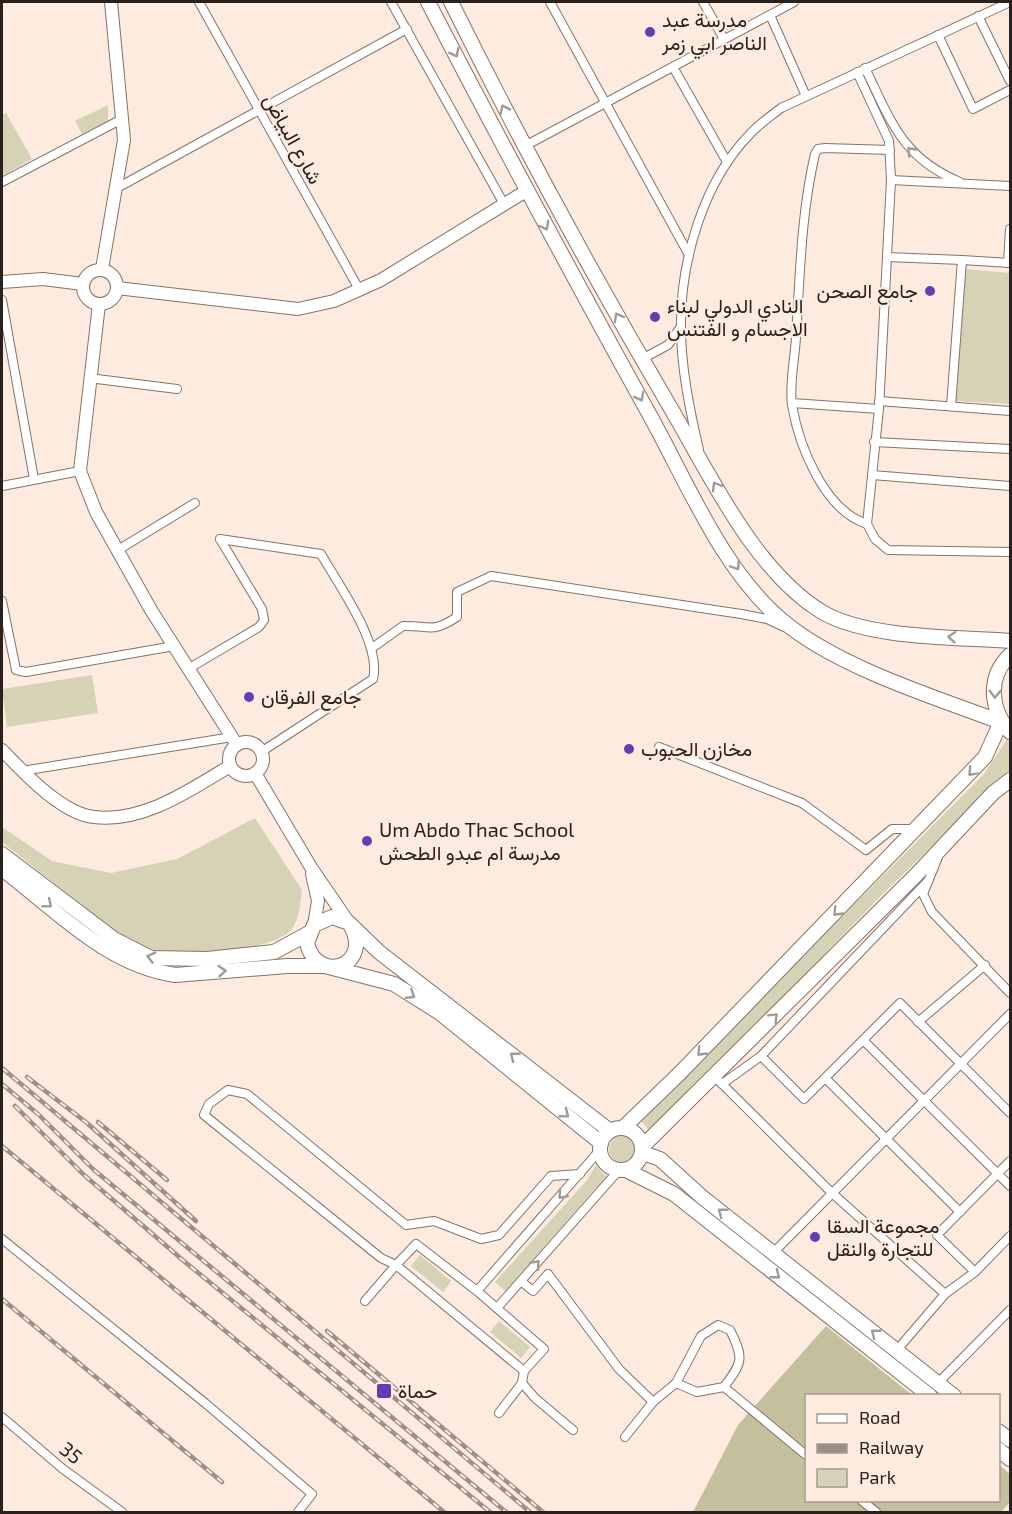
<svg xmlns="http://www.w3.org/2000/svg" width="1012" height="1514" font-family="'Exo 2',Vazirmatn,sans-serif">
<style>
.green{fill:#d6d2b6}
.forest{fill:#c4bf9d}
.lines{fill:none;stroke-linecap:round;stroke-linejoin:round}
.street-casing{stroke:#847369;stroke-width:10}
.secondary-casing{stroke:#847369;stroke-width:14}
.primary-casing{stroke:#847369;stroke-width:16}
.street{stroke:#fff;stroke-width:8}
.secondary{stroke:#fff;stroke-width:12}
.primary{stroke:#fff;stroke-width:14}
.rail-casing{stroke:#9d8f87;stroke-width:4.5}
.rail{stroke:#feebdf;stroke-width:2;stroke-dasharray:7;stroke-linecap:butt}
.oneway{stroke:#9e9b99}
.poi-dot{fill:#693ab1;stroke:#feebdf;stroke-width:2}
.labels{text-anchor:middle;stroke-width:4.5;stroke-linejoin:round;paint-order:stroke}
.poi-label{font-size:20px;fill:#28211d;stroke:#feebdf;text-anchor:start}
.street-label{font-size:20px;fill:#28211d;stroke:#feebdf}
</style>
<rect width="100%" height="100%" fill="#feebdf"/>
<!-- green -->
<g class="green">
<path d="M 108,105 L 108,121 L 82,134 L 75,121 Z"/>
<path d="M 6,113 L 32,159 L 2,176 L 2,115 Z"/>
<path d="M 966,269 L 1010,273 L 1010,404 L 955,401 Z"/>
<path d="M 92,675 L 98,713 L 7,727 L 2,689 Z"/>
<path d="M 1007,739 L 1010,742 L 1010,770 L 881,896 L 651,1132 L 640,1120 L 984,774 Z"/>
<path d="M 255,818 L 302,890 C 300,903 300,919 291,930 C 273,952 171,959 145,949 C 126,942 107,925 92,913 C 62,889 32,866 2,842 L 2,827 L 52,861 L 111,873 L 177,859 Z"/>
<circle cx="622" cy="1149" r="13"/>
<path d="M 596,1165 L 603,1174 L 610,1177 L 596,1188 L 505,1291 L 495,1282 L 587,1180 Z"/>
<path d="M 420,1255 L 451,1281 L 443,1292 L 411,1266 Z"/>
<path d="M 499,1321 L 530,1347 L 521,1358 L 490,1332 Z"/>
</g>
<!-- forest -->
<path class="forest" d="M 826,1326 L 912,1395 L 806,1396 L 806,1500 L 998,1500 L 999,1465 L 1010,1474 L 1010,1502 L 1001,1512 L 693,1512 L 738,1425 Z"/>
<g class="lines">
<defs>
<g id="street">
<path d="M 199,2 L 360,291"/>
<path d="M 391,2 L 504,204"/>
<path d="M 550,2 L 689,255"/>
<path d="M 703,2 L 724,39"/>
<path d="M 770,15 L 806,96"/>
<path d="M 978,16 L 1010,81"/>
<path d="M 938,35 L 973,109 L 1010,90"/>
<path d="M 673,67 L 727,162"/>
<path d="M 865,68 C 891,121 902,158 960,182"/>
<path d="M 857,72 L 889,141 L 891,180 L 879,409 L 867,524 L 875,539 L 888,550 L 1010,552"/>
<path d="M 523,147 L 794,2"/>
<path d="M 891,180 L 1010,186"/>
<path d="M 2,182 L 122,119"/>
<path d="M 117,188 L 407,29"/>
<path d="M 887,257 L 962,260"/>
<path d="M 1008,263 L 1010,229"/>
<path d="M 2,300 L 34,479"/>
<path d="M 642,359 L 668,345 L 680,328"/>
<path d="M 89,378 L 177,389"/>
<path d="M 879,401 L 1010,411"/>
<path d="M 792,403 L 879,409"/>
<path d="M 951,406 L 962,260 L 1010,263"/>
<path d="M 874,442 L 1010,449"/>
<path d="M 699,450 C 690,411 681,368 681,328 C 680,262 703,182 750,134 C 759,124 771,116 781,108 L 1010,2"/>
<path d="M 872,475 L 1010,486"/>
<path d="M 2,486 L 80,471"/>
<path d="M 867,524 C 824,510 799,446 792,405 C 789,384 795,358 796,337 C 800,275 801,214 815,154 L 818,149 L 825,148 L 890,150"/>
<path d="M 220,539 L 321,554 C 339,586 382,644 373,679 L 261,752"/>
<path d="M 118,550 L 195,503"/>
<path d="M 2,601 L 16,670 L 26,672 L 174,646"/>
<path d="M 372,648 L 403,626 C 430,625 431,634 457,617 L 457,592 L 491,576 L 741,614 L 767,619 L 784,627"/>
<path d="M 188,669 L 259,627 L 264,620 L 262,609 L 220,539"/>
<path d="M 659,747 L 802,803 L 866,850 L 892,829 L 916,829"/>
<path d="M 22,771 L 232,737"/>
<path d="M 938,857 L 923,894 L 932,912 L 1010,993"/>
<path d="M 918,1022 L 985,965"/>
<path d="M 863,1040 L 1010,1186"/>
<path d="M 761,1056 L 804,1099 L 900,1003 L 1010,1113"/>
<path d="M 715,1077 L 832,1193 L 945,1294"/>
<path d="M 825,1078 L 960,1212"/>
<path d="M 722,1084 L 761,1056 L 927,882"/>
<path d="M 2,1239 L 205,1403 L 312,1494 L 298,1512"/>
<path d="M 416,1244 L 477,1291 L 544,1349 L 524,1371 L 396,1265 Z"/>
<path d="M 773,1253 L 1010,1014"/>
<path d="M 975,1272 L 937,1235 L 1010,1161"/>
<path d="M 521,1281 L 533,1291 L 548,1274 L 619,1369 L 653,1402"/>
<path d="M 477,1291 L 600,1150"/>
<path d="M 365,1301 L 396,1265 L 381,1258 L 204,1115 L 209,1104 L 228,1090 L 247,1094 L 406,1225 L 434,1221 L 481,1239 L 499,1235 L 551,1176 L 580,1174"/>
<path d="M 497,1308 L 619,1170"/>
<path d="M 897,1350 L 945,1294 L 975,1272 L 1010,1236"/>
<path d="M 522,1383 L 535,1398 L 573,1430"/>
<path d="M 676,1383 L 697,1392 L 724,1387"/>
<path d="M 938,1383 L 1010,1310"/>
<path d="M 499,1413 L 522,1383 L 524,1371"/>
<path d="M 2,1417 L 63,1469 L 122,1512"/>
<path d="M 625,1437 L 653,1402 L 676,1383 L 701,1336 L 718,1325 L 730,1330 C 744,1358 743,1362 724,1387 L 806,1455"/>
<path d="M 861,1500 L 876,1512"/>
</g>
<g id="secondary">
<path d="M 102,269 L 124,140 L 111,2"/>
<circle cx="100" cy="287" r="17"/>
<path d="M 2,282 L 43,279 L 83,284"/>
<path d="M 117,288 L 298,309 L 334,301 L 381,280 L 526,191"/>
<path d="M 99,304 L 80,471 L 96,512 L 151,610 L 237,745"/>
<circle cx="246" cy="759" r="17"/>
<path d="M 2,750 C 23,772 62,814 94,817 C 143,823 190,790 230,766"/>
<path d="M 255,773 L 312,869 L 349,923"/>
<path d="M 312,874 L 318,901 L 314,925"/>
</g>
<g id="primary">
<path d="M 428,2 C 501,143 576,282 653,421 C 689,487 725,574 784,622 C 838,667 934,697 1001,722 L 985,757 L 680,1073 L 624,1127"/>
<path d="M 451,2 C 520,141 594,278 673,412 C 711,477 755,571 822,612 C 868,639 957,637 1010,641"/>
<path d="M 1010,655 C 987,677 990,709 1010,732"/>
<path d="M 2,854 L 114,939 L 151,958 L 207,959 L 274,952 L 309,933"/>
<path d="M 2,869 C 55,909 106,965 175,975 L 287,966 L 325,966 L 394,984 L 440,1013 L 601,1143"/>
<path d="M 349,923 C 376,965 317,986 307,943 L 314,925 L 332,917 L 349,923 L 379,952 L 610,1131"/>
<circle cx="621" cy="1149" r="21"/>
<path d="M 643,1146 L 917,874 L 993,793 L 1010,780"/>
<path d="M 643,1153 L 660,1159 L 702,1197 L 954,1396"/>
<path d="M 626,1170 L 674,1194 L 930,1396"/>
<path d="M 998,1431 L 1010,1440"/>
<path d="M 998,1449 L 1010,1459"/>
</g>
</defs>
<!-- street casing -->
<use href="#street" class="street-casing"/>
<!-- secondary casing -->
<use href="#secondary" class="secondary-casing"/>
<!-- primary casing -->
<use href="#primary" class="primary-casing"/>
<!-- street -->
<use href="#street" class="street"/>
<!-- secondary -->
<use href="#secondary" class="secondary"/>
<!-- primary -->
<use href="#primary" class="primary"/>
<defs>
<g id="rail">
<path d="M 2,1068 L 530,1512"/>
<path d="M 27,1077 L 87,1123 L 196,1221"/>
<path d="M 2,1084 L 38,1114 L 94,1170 L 506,1512"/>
<path d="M 15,1106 L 84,1175 L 185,1262 L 490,1512"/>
<path d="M 98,1122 L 167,1180"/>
<path d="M 2,1146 L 444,1512"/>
<path d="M 2,1299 L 222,1482"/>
<path d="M 327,1331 L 543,1512"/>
</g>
</defs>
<!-- rail casing -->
<use href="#rail" class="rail-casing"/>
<!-- rail -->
<use href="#rail" class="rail"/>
</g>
<!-- one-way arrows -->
<defs><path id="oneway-chevron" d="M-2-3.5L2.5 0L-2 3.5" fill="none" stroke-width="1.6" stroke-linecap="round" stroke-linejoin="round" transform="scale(1.5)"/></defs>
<g class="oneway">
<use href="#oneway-chevron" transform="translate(455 53) rotate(63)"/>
<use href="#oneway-chevron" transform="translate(504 109) rotate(-116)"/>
<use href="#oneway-chevron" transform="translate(911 151) rotate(-134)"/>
<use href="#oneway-chevron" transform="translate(545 226) rotate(61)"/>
<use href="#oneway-chevron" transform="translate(618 317) rotate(-119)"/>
<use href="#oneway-chevron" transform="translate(640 397) rotate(61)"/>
<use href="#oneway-chevron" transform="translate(716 486) rotate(-120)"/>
<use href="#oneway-chevron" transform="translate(736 566) rotate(57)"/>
<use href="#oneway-chevron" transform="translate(952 637) rotate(-176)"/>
<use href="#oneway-chevron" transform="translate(995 694) rotate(91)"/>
<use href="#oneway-chevron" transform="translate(972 772) rotate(133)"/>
<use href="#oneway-chevron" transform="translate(48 904) rotate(39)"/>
<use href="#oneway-chevron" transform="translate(837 912) rotate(134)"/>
<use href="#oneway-chevron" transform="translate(151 957) rotate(-165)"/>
<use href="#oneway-chevron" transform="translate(222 971) rotate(-5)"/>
<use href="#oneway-chevron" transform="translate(411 995) rotate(32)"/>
<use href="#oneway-chevron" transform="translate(774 1017) rotate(-45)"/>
<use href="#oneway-chevron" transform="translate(701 1052) rotate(134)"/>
<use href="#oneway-chevron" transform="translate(514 1056) rotate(-142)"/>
<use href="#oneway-chevron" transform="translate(565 1114) rotate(39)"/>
<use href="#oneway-chevron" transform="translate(562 1195) rotate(131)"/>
<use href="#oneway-chevron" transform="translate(722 1212) rotate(-142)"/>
<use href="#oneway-chevron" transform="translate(536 1264) rotate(-49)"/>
<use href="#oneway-chevron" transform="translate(776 1275) rotate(38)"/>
<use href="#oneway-chevron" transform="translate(875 1333) rotate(-142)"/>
</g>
<!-- markers -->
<g class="poi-dot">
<circle cx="650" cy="32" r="6"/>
<circle cx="930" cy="291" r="6"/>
<circle cx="655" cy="317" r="6"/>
<circle cx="249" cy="697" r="6"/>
<circle cx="629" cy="749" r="6"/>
<circle cx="367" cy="841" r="6"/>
<circle cx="815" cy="1237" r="6"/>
<rect x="376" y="1383" width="16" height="16" rx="3"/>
</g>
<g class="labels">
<!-- poi labels -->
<g class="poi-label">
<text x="662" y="27">مدرسة عبد<tspan x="662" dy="23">الناصر ابي زمر</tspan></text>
<text x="918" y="298" text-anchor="end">جامع الصحن</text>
<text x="667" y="313">النادي الدولي لبناء<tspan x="667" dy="23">الاجسام و الفتنس</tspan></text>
<text x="261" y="704">جامع الفرقان</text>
<text x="641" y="756">مخازن الحبوب</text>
<text x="379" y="837">Um Abdo Thac School<tspan x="379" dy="23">مدرسة ام عبدو الطحش</tspan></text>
<text x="827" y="1233">مجموعة السقا<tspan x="827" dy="23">للتجارة والنقل</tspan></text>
<text x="398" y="1398">حماة</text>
</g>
<!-- street labels -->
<g class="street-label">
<text transform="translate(293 139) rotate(61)" y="7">شارع البياض</text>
<text transform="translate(71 1453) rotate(39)" y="7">35</text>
</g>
</g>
<!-- border -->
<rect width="1012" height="1514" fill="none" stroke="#28211d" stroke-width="6"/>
<!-- legend -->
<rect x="805" y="1394" width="195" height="108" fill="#feebdf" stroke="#a89a91" stroke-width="1.5"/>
<rect x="817" y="1414" width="30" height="9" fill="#ffffff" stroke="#a89a91" stroke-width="1.5"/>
<text x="859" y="1424" font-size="18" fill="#28211d">Road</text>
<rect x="817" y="1444" width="30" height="9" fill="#9d8f87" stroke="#a89a91" stroke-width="1.5"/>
<text x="859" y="1454" font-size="18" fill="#28211d">Railway</text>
<rect x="817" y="1469" width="30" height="18" fill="#d6d2b6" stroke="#a89a91" stroke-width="1.5"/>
<text x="859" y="1484" font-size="18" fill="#28211d">Park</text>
</svg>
